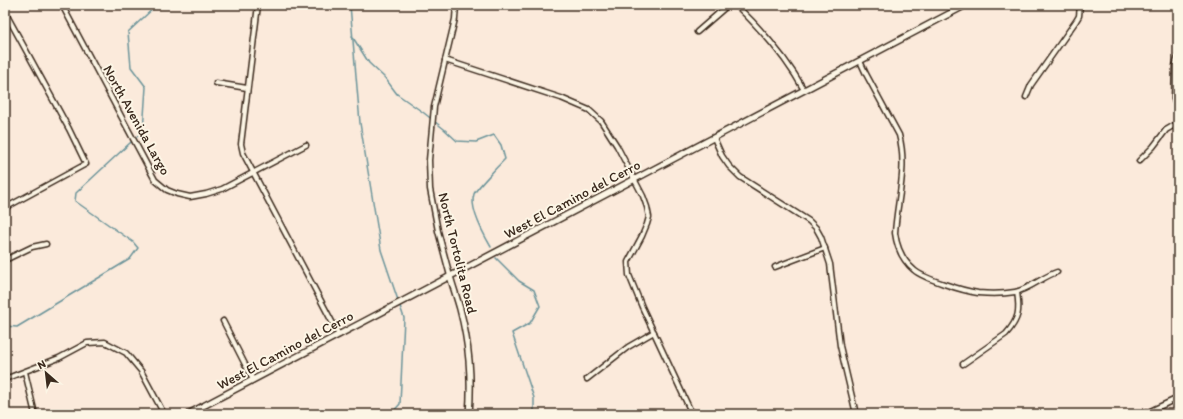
<svg xmlns="http://www.w3.org/2000/svg" width="1183" height="419" font-family="Itim,sans-serif">
<style>
.lines{fill:none;stroke-linecap:round;stroke-linejoin:round}
.stream{stroke:#6c949a;stroke-width:1.5}
.minor-casing{stroke:#3b2a1e;stroke-width:7}
.tertiary-casing{stroke:#3b2a1e;stroke-width:8}
.minor{stroke:#fcf5e5;stroke-width:4}
.tertiary{stroke:#fcf5e5;stroke-width:5}
.labels{text-anchor:middle;stroke-width:4;stroke-linejoin:round;paint-order:stroke}
.street-label{font-size:14px;fill:#3b2a1e;stroke:#fcf5e5}
</style>
<rect width="100%" height="100%" fill="#fbeadb"/>
<filter id="ink" filterUnits="userSpaceOnUse"><feTurbulence type="fractalNoise" baseFrequency=".025" numOctaves="2"/><feDisplacementMap in="SourceGraphic" scale="8" xChannelSelector="R" yChannelSelector="G"/><feConvolveMatrix kernelMatrix="1 2 1 2 8 2 1 2 1" color-interpolation-filters="sRGB"/></filter>
<g filter="url(#ink)">
<g class="lines">
<!-- stream -->
<g class="stream">
<path d="M 350,5 L 360,123 L 381,250 L 404,318 L 400,404 L 391,414"/>
<path d="M 352,36 L 369,63 L 385,78 L 397,94 L 424,113 L 444,129 L 457,141 L 476,142 L 494,135 L 501,145 L 505,159 C 499,165 476,189 474,194 C 469,208 484,235 491,247"/>
<path d="M 496,258 L 519,281 L 534,290 L 540,306 L 530,323 L 512,333 L 534,398 L 534,414"/>
<path d="M 5,326 L 17,327 L 130,259 L 138,248 L 133,242 L 75,201 L 76,193 L 143,131 L 146,87 L 131,67 L 128,32 L 157,5"/>
<path d="M 310,414 L 328,411 L 331,414"/>
</g>
<defs>
<g id="minor">
<path d="M 62,5 L 155,180 L 167,190 L 177,194 L 190,197 L 206,194 L 222,189 L 306,145"/>
<path d="M 258,5 L 241,144 L 243,153 L 339,335"/>
<path d="M 736,5 C 762,30 787,59 804,90"/>
<path d="M 5,12 L 69,129 L 86,164 L 5,208"/>
<path d="M 697,32 L 728,5"/>
<path d="M 1178,56 L 1175,66 L 1174,98 L 1178,111"/>
<path d="M 445,60 L 561,98 L 589,110 L 601,121 L 617,146 L 643,196 L 647,207 L 649,217 L 647,224 L 642,236 L 628,262 L 629,275 L 642,307 L 692,414"/>
<path d="M 860,61 L 866,74 L 899,135 C 908,168 897,200 895,233 C 897,248 902,260 914,270 C 924,279 964,291 978,293 C 989,294 1004,294 1015,292 C 1030,289 1042,277 1057,272"/>
<path d="M 216,83 L 247,88"/>
<path d="M 1026,97 L 1031,85 L 1076,21 L 1079,16 L 1080,5"/>
<path d="M 714,138 L 722,156 L 729,166 L 740,177 L 809,221 L 816,228 L 821,237 L 830,264 L 840,346 L 856,414"/>
<path d="M 1139,161 L 1153,147 L 1166,130 L 1178,123"/>
<path d="M 5,260 L 32,247 L 46,244"/>
<path d="M 775,267 L 825,248"/>
<path d="M 450,276 L 438,231 L 430,189 L 429,160 L 434,107 L 455,19 L 456,5"/>
<path d="M 223,321 L 253,380"/>
<path d="M 963,364 L 1006,334 C 1019,319 1020,311 1017,292"/>
<path d="M 25,372 L 35,414"/>
<path d="M 5,379 L 59,358 L 87,343 L 105,342 L 126,353 L 141,371 L 164,414"/>
<path d="M 587,379 L 628,347 L 654,332"/>
<path d="M 1144,414 L 1178,398"/>
</g>
<g id="tertiary">
<path d="M 450,276 C 453,287 457,298 460,309 C 469,343 472,379 469,414"/>
<path d="M 188,414 L 966,5"/>
</g>
</defs>
<!-- minor casing -->
<use href="#minor" class="minor-casing"/>
<!-- tertiary casing -->
<use href="#tertiary" class="tertiary-casing"/>
<!-- minor -->
<use href="#minor" class="minor"/>
<!-- tertiary -->
<use href="#tertiary" class="tertiary"/>
</g>
</g>
<g class="labels">
<!-- street labels -->
<g class="street-label">
<text transform="translate(137 120) rotate(61)" y="5">North Avenida Largo</text>
<text transform="translate(572 199) rotate(-28)" y="5">West El Camino del Cerro</text>
<text transform="translate(458 253) rotate(76)" y="5">North Tortolita Road</text>
<text transform="translate(285 350) rotate(-28)" y="5">West El Camino del Cerro</text>
</g>
</g>
<!-- margin -->
<rect width="1183" height="419" fill="none" stroke="#fcf5e5" stroke-width="20"/>
<rect x="10" y="10" width="1163" height="399" fill="none" stroke="#3b2a1e" stroke-width="1.5" filter="url(#ink)"/>
<!-- north arrow -->
<g transform="translate(46 373) rotate(332)" stroke="#fcf5e5" stroke-width="3" paint-order="stroke">
<path d="M0-3L7 15L0 10L-7 15Z" fill="#3b2a1e"/>
<text y="-6" font-size="11" font-weight="bold" text-anchor="middle" fill="#3b2a1e">N</text>
</g>
</svg>
